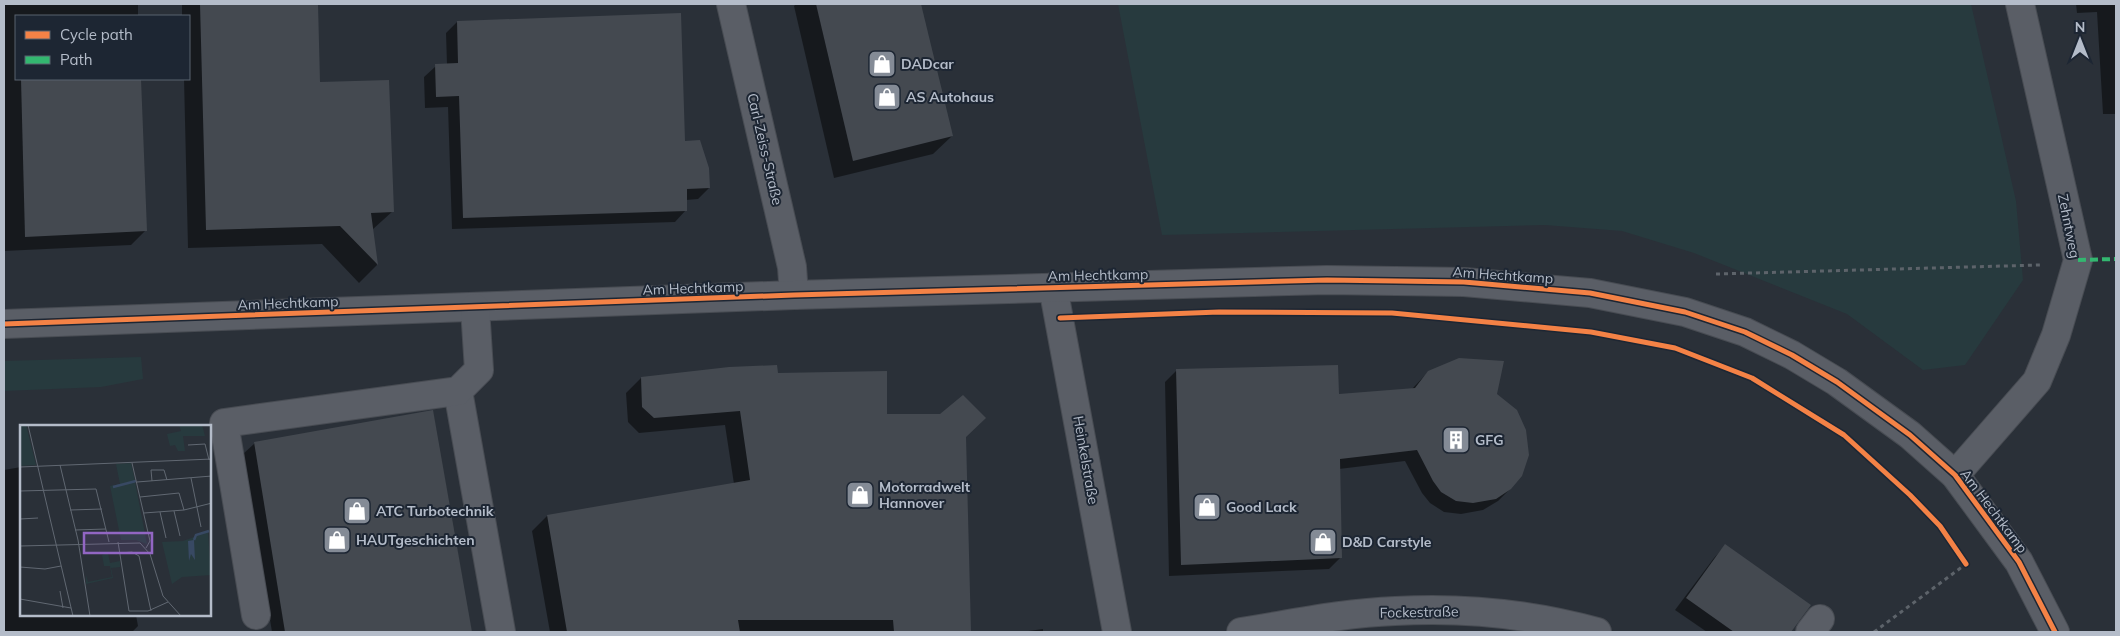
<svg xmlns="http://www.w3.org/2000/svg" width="2120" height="636" font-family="Mulish,sans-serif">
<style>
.green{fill:#273a3e}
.shadow{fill:#0007}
.building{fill:#444950}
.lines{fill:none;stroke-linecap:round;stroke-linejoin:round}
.minor-casing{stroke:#484c53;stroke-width:30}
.path{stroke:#5d636a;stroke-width:3;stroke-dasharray:4 4;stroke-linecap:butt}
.minor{stroke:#5a5e66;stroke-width:28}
.quiet{stroke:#33b770;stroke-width:4;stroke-dasharray:8 4;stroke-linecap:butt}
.cycleway-casing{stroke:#1d2633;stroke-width:8}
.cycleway{stroke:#f48246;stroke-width:5}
.labels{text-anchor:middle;stroke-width:4;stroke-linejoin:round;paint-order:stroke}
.poi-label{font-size:14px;font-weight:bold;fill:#b4bcc9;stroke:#1d2633;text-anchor:start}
.street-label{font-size:14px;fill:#b4bcc9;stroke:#1d2633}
.inset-river{fill:none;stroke:#384963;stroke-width:2.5}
.inset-road{fill:none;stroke:#616872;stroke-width:1}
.view{fill:#9266c3;fill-opacity:0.15;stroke:#9266c3;stroke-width:2.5}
.inset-edge{fill:none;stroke:#b4bcc9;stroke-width:2.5}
</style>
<rect width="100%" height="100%" fill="#2a3038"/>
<!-- green -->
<g class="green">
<path d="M 1118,4 L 1971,4 L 2016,201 L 2023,280 L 1965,365 L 1923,370 L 1847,314 L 1694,253 L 1622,231 L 1545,225 L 1162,235 Z"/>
<path d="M 141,357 L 143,379 L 101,387 L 4,391 L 4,361 Z"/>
</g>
<!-- shadow -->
<g class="shadow">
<path d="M 4,4 L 138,4 L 138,16 L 16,16 L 16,79 L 140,79 L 146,230 L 131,245 L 4,251 Z"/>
<path d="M 182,4 L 316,4 L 319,83 L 393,211 L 372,230 L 377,265 L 359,283 L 322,244 L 188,248 L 184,79 L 189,79 L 189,16 L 182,16 Z"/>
<path d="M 796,4 L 920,4 L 952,136 L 933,154 L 834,178 L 794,6 Z"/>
<path d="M 2076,4 L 2116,4 L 2116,114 L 2103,114 L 2097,12 L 2077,13 Z"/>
<path d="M 457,22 L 684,143 L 709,188 L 698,199 L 686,200 L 686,210 L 675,222 L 452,229 L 448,107 L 425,108 L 424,77 L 436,66 L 447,65 L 446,33 Z"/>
<path d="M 1176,371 L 1338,395 L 1412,389 L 1428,372 L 1496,395 L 1511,488 L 1498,501 L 1483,510 L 1461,514 L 1444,512 L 1430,503 L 1422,493 L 1405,461 L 1339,469 L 1341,557 L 1329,569 L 1169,576 L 1165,382 Z"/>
<path d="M 776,374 L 886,416 L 965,438 L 970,632 L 550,632 L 532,531 L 547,516 L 734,484 L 725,425 L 639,433 L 628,422 L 626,393 L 641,378 Z"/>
<path d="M 432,412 L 471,632 L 272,632 L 243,454 L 255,443 Z"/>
<path d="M 21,467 L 21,615 L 136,615 L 138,626 L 132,632 L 4,632 L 4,470 Z"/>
<path d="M 1725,546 L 1809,606 L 1789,632 L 1707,632 L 1675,610 L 1714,558 Z"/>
<path d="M 1043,629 L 1043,632 L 1021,632 Z"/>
</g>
<!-- building -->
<g class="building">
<path d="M 200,4 L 318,4 L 320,82 L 389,80 L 394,212 L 371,213 L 378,265 L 340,226 L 206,230 Z"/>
<path d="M 816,4 L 921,4 L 953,136 L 853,161 Z"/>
<path d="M 681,13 L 685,141 L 700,140 L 709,168 L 710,188 L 687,189 L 687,211 L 463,218 L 459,96 L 436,97 L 435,64 L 458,63 L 457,21 Z"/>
<path d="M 21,79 L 141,79 L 147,231 L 25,237 Z"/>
<path d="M 1459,358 L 1504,361 L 1497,394 L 1517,410 L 1526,430 L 1529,455 L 1522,476 L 1511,489 L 1496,499 L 1473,503 L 1456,501 L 1441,492 L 1433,481 L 1417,450 L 1340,459 L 1342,558 L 1181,565 L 1176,369 L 1338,365 L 1339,394 L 1415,388 L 1428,371 Z"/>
<path d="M 777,365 L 778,373 L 887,371 L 887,414 L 940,414 L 963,395 L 986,418 L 966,437 L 971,632 L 894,632 L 893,620 L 738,620 L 740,632 L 567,632 L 547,515 L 750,480 L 740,411 L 654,418 L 642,407 L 641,377 L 729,367 Z"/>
<path d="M 433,410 L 472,632 L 285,632 L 254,442 Z"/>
<path d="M 1725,544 L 1811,605 L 1791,632 L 1734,632 L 1686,598 Z"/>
</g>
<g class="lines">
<defs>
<g id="minor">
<path d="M 731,4 L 792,267 L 794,295"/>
<path d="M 1053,287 L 1117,632"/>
<path d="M 4,324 L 794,295 L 1327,280 L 1464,282 L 1590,293 L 1685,312 L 1745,332 L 1792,355 L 1837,382 L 1910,435 L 1955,475 L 2019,562 L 2055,632"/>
<path d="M 458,391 L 501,632"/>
<path d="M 1955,475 L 2037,381 L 2056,335 L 2078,260 L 2020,4"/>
<path d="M 256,615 L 224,423 L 458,391 L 479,370 L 475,308"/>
<path d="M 1241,632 C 1292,624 1343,613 1395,611 C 1464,607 1531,614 1597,632"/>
<path d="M 1810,632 L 1820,619"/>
</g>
</defs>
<!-- minor casing -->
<use href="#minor" class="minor-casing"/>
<!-- path -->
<g class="path">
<path d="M 1716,274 L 2040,265"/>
<path d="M 1874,632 L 1966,564"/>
</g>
<!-- minor -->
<use href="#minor" class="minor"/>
<!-- quiet -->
<path class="quiet" d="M 2078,260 L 2116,259"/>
<defs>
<g id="cycleway">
<path d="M 1060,318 L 1219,312 L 1392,313 L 1591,332 L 1675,348 L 1752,378 L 1844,435 L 1910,495 L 1940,526 L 1966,564"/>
<path d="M 4,324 L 794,295 L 1327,280 L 1464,282 L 1590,293 L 1685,312 L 1745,332 L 1792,355 L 1837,382 L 1910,435 L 1955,475 L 2019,562 L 2055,632"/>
</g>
</defs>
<!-- cycleway casing -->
<use href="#cycleway" class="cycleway-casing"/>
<!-- cycleway -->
<use href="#cycleway" class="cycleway"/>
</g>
<!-- icons -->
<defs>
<symbol id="shop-square" viewBox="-11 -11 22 22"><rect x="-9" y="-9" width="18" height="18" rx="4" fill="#848b96" stroke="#1d2633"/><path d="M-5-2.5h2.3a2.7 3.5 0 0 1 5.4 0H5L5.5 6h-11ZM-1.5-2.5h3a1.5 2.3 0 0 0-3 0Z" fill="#fff"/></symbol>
<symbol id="building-square" viewBox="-11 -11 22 22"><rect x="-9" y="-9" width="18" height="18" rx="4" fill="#848b96" stroke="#1d2633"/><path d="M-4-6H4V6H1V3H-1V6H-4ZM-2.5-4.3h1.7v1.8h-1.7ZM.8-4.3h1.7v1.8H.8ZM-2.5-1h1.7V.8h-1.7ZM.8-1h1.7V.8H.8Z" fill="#fff"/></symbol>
</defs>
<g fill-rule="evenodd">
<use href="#shop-square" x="866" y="48" width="32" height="32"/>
<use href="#shop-square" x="871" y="81" width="32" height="32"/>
<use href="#building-square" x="1440" y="424" width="32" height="32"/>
<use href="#shop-square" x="844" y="479" width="32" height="32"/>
<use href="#shop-square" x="1191" y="491" width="32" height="32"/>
<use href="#shop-square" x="341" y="495" width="32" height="32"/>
<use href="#shop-square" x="321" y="524" width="32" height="32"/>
<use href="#shop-square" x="1307" y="526" width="32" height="32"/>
</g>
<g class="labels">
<!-- poi labels -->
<g class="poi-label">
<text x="901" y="69">DADcar</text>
<text x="906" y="102">AS Autohaus</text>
<text x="1475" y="445">GFG</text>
<text x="879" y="492">Motorradwelt<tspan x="879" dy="16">Hannover</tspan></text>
<text x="1226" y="512">Good Lack</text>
<text x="376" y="516">ATC Turbotechnik</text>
<text x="356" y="545">HAUTgeschichten</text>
<text x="1342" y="547">D&amp;D Carstyle</text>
</g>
<!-- street labels -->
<g class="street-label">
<text transform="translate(765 149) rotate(77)" y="5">Carl-Zeiss-Straße</text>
<text transform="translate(2069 226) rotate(79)" y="5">Zehntweg</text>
<text transform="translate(1098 275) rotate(-1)" y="5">Am Hechtkamp</text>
<text transform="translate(1503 275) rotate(4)" y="5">Am Hechtkamp</text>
<text transform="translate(693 288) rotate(-2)" y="5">Am Hechtkamp</text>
<text transform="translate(288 303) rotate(-2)" y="5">Am Hechtkamp</text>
<text transform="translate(1086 460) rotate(80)" y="5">Heinkelstraße</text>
<text transform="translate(1994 511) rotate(53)" y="5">Am Hechtkamp</text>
<text transform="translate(1419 612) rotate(-1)" y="5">Fockestraße</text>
</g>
</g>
<!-- overview -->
<g transform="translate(20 425)">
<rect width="191" height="191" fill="#2a3038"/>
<path d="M 0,0 L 6,0 L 16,40 L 0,41 ZM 159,0 L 182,0 L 185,11 L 163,11 L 165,26 L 158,26 L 155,20 L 150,21 L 147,9 L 161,6 ZM 111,38 L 115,56 L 101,59 L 115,57 L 127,119 L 116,115 L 101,115 L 90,61 L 100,59 L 96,39 ZM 188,107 L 191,150 L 162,152 L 152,159 L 142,117 L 163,116 ZM 88,128 L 90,138 L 100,136 L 100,142 L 91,143 L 93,153 L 66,159 L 66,150 L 68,157 L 92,152 L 90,141 L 84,141 L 82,130 Z" fill="#273a3e"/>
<path d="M 174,115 L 175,135 L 171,129 L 169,136 L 168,116 Z" fill="#384963"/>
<path class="inset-river" d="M 93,62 L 116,56M 174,115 L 176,110 L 189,106"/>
<path class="inset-road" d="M 8,0 L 53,191M 168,20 L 185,19 L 189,35M 112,38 L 130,116 L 126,123M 40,40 L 58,115 L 70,191M 0,42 L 192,34M 171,53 L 181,102M 132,56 L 131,45 L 144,45 L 147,55M 117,57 L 192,51M 0,66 L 76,64 L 89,117M 120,72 L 159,68 L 164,85M 50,85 L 82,84M 154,86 L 160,111M 140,87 L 146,113M 124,88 L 164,85 L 192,78M 0,94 L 18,93M 55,105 L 86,104M 98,117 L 109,186 L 128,186 L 148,177M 0,121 L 120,118 L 130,129 L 143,171 L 161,191M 100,128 L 112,127 L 119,131 L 131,186M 0,142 L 25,144 L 41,141M 40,166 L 43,183M 0,174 L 51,183"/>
<path class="view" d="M 64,108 L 132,108 L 132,128 L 64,128 Z"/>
<rect width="191" height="191" class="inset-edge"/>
</g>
<!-- border -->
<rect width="2120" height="636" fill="none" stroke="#b4bcc9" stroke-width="10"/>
<!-- legend -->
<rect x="15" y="15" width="175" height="65" fill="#1d2633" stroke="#59626f"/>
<rect x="25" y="31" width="25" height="8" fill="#f48246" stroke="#59626f"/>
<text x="60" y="40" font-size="15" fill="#b4bcc9">Cycle path</text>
<rect x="25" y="56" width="25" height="8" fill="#33b770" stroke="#59626f"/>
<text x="60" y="65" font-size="15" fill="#b4bcc9">Path</text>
<!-- north arrow -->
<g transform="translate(2080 40)" stroke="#1d2633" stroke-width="4" paint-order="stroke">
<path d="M0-4L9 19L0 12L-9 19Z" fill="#b4bcc9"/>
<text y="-8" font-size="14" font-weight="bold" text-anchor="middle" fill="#b4bcc9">N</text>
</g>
</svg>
